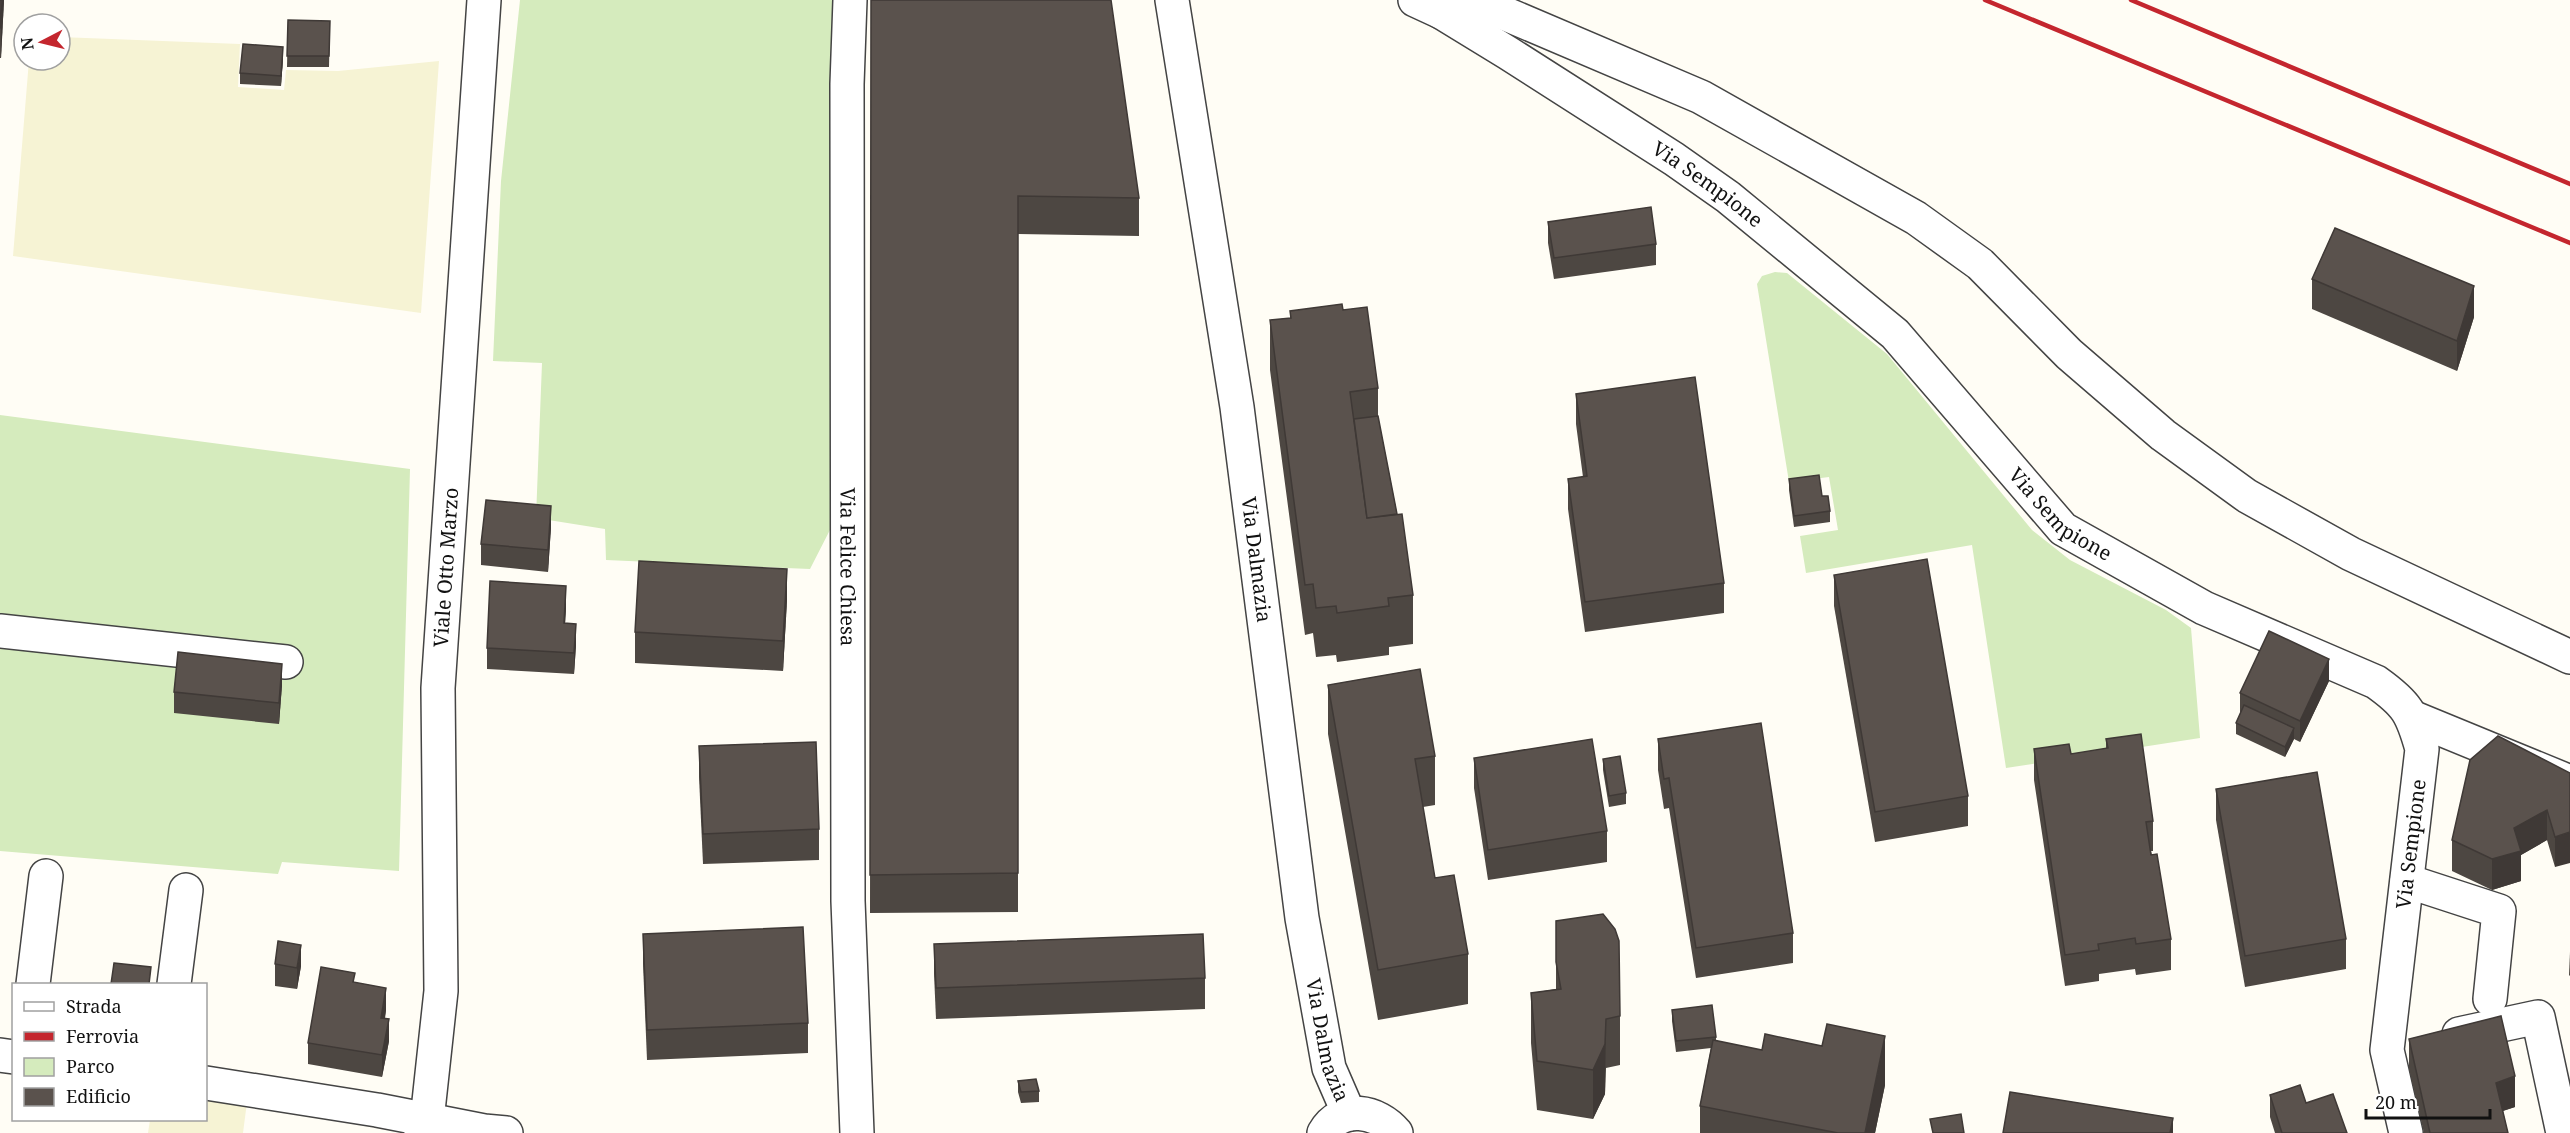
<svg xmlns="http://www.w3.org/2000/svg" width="2570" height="1133" font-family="'Noto Serif',serif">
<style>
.farmland{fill:#f6f3d4}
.green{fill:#d5ebbd}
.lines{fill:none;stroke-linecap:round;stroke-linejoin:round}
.minor-casing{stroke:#444;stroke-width:36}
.minor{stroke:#fff;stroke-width:33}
.rail{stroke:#c4262e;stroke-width:4.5}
.wall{fill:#4d4742}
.shaded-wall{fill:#3f3936}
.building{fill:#5a524d;stroke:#3f3936;stroke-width:1.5}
.labels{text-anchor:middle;stroke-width:6;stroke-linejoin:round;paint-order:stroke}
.street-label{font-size:20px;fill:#111;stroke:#fff}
</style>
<rect width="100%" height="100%" fill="#fffdf5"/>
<!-- farmland -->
<g class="farmland">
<path d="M 60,37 L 240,44 L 238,87 L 284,90 L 286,70 L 338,71 L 439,61 L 421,313 L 13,256 L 29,60 L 60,60 Z"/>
<path d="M 206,1097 L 247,1102 L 243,1133 L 148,1133 L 150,1120 L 206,1120 Z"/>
</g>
<!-- green -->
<g class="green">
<path d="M 520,0 L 835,0 L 833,524 L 810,569 L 606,560 L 605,529 L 536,518 L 542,363 L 493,361 L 501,181 Z"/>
<path d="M 1775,272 L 1787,273 L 1887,354 L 2032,530 L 2070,560 L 2166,610 L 2191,628 L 2200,738 L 2006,768 L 1972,545 L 1806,573 L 1800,536 L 1838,530 L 1829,477 L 1789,482 L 1757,284 L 1762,276 Z"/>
<path d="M 0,415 L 410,469 L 399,871 L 282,862 L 278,874 L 0,851 Z"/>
</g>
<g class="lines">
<defs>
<g id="minor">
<path id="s1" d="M 850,0 L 847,84 L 848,901 L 857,1133"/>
<path id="s2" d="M 1172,0 L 1237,407 L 1302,918 L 1329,1068 L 1349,1114"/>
<path id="s3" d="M 1415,0 L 1441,12 L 1508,53 L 1674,159 L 1728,197 L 1895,334 L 2063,529 L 2204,608 L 2376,682 C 2407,704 2412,713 2422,749 L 2387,1050 L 2406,1133"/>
<path d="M 1441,12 L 1479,6 L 1499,11 L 1701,97 L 1916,218 L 1980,264 L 2069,354 L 2163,435 L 2247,496 L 2351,554 L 2570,657"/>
<path d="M 0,631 L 286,662"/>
<path d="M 2414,718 L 2570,782"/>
<path d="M 2407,881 L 2499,911 L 2490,999"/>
<path d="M 33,984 L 46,876"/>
<path d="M 174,984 L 186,890"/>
<path d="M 2459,1034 L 2538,1017 L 2563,1133"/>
<path d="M 0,1055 L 14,1057"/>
<path d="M 206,1083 L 377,1110 L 484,1131 L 506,1133"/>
<path id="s4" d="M 421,1133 L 427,1120 L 441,991 L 438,688 L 484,0"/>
<path d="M 1324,1133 C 1341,1103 1378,1111 1396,1133"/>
</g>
</defs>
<!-- minor casing -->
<use href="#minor" class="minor-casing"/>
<!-- minor -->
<use href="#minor" class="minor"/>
<!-- rail -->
<g class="rail">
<path d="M 1985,0 L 2570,243"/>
<path d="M 2131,0 L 2570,184"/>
</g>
</g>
<!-- wall -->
<g class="wall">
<path d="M 0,0 L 4,0 L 1,58 L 0,58 Z"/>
<path d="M 871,0 L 1139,198 L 1139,236 L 1018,234 L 1018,912 L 870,913 Z"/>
<path d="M 288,20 L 330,21 L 329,67 L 287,67 Z"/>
<path d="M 283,58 L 281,86 L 240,84 L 240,73 Z"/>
<path d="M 1548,222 L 1656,244 L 1656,265 L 1554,279 L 1548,243 Z"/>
<path d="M 2312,279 L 2474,317 L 2457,371 L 2312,309 Z"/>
<path d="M 1343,310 L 1378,388 L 1378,416 L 1413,595 L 1413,644 L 1389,647 L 1389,655 L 1337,662 L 1336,655 L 1316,657 L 1313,633 L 1305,635 L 1270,370 L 1270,320 L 1290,318 L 1290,311 Z"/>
<path d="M 1576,394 L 1724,583 L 1724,613 L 1585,632 L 1568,509 L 1568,479 L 1583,477 L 1576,424 Z"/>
<path d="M 1789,479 L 1822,496 L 1830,511 L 1830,522 L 1794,527 L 1789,490 Z"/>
<path d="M 551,527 L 548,572 L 481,565 L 481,544 Z"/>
<path d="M 1834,575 L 1968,796 L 1968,826 L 1875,842 L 1834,606 Z"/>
<path d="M 787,600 L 783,671 L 635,663 L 635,632 Z"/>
<path d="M 566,607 L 565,623 L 576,645 L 574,674 L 487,669 L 487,648 Z"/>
<path d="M 2329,681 L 2300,742 L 2294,739 L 2285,757 L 2236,734 L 2236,723 L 2240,714 L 2240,693 Z"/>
<path d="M 282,685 L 279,724 L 174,713 L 174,692 Z"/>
<path d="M 1328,685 L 1435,756 L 1435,805 L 1423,807 L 1435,878 L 1468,954 L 1468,1004 L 1378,1020 L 1328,734 Z"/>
<path d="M 1658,739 L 1793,933 L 1793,963 L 1696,978 L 1669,808 L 1664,809 L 1658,770 Z"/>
<path d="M 2106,739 L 2153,821 L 2153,851 L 2151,851 L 2171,939 L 2171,970 L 2136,975 L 2135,969 L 2099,974 L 2099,981 L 2065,986 L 2034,780 L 2034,749 L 2071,754 L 2106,749 Z"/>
<path d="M 699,746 L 819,829 L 819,860 L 703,864 L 699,777 Z"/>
<path d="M 1474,758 L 1607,831 L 1607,862 L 1488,880 L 1474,788 Z"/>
<path d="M 1603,759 L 1626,793 L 1626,804 L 1609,807 L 1603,770 Z"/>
<path d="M 2570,773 L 2555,867 L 2547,840 L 2521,855 L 2521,881 L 2492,890 L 2452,871 L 2452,840 Z"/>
<path d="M 2216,789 L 2346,939 L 2346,969 L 2245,987 L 2216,820 Z"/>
<path d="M 1556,921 L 1620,1016 L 1620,1065 L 1606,1068 L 1605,1094 L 1593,1119 L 1537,1110 L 1531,1043 L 1531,993 L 1556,989 Z"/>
<path d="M 643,934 L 808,1023 L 808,1053 L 647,1060 L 643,964 Z"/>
<path d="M 934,944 L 1205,978 L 1205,1009 L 936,1019 L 934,974 Z"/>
<path d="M 2570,952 L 2570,976 L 2569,975 Z"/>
<path d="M 275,964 L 301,966 L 297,989 L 275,986 Z"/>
<path d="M 355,983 L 386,1010 L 385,1019 L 389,1041 L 382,1077 L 308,1064 L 308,1043 Z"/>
<path d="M 1672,1010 L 1716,1037 L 1716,1041 L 1885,1085 L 1875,1133 L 1700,1133 L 1700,1106 L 1711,1048 L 1676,1052 L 1672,1021 Z"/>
<path d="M 2409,1039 L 2515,1107 L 2503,1111 L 2508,1133 L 2424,1133 L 2409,1069 Z"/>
<path d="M 1018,1081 L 1039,1091 L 1039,1102 L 1021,1103 L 1018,1092 Z"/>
<path d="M 2270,1095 L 2306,1103 L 2347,1133 L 2275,1133 L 2270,1117 Z"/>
</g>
<!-- shaded-wall -->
<g class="shaded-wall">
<path d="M 2,0 L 4,0 L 1,58 L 1,28 Z"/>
<path d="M 283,47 L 283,58 L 281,86 L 281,76 Z"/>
<path d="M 2474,286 L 2474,317 L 2457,371 L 2457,341 Z"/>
<path d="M 551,506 L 551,527 L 548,572 L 548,550 Z"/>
<path d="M 787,569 L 787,600 L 783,671 L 783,641 Z"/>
<path d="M 566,586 L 566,607 L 564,644 L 564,623 Z"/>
<path d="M 576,624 L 576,645 L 574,674 L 574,653 Z"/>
<path d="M 2329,659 L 2329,681 L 2300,742 L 2300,721 Z"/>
<path d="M 282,664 L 282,685 L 279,724 L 279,703 Z"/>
<path d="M 2294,728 L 2294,739 L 2285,757 L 2285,747 Z"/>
<path d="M 2547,810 L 2547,840 L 2521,855 L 2521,881 L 2492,890 L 2492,859 L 2514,828 Z"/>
<path d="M 2570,832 L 2570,863 L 2555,867 L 2555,837 Z"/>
<path d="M 301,945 L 301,966 L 297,989 L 297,968 Z"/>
<path d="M 386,988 L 386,1010 L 381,1039 L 381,1018 Z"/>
<path d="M 389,1019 L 389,1041 L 382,1077 L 382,1055 Z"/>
<path d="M 1606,1019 L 1605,1094 L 1593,1119 L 1593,1070 Z"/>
<path d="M 1885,1036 L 1885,1085 L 1875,1133 L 1865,1133 Z"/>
<path d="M 2515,1076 L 2515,1107 L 2496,1113 L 2496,1083 Z"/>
<path d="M 2173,1118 L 2173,1133 L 2170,1133 Z"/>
</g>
<!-- building -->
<g class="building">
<path d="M 0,0 L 2,0 L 1,28 L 0,27 Z"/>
<path d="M 871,0 L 1111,0 L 1139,198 L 1018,196 L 1018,873 L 870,875 Z"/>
<path d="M 288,20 L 330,21 L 329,56 L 287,56 Z"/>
<path d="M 243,44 L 283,47 L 281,76 L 240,73 Z"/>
<path d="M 1651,207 L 1656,244 L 1554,258 L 1548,222 Z"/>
<path d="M 2335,228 L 2474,286 L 2457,341 L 2312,279 Z"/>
<path d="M 1342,304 L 1343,310 L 1367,307 L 1378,388 L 1350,392 L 1367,518 L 1402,514 L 1413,595 L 1388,598 L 1389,606 L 1337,613 L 1336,606 L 1316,608 L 1313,584 L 1305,585 L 1270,320 L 1291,318 L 1290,311 Z"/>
<path d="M 1695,377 L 1724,583 L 1585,602 L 1568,479 L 1587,476 L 1576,394 Z"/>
<path d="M 1378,416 L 1397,514 L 1367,518 L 1354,419 Z"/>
<path d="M 1819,475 L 1822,496 L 1828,496 L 1830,511 L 1794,516 L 1789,479 Z"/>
<path d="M 486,500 L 551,506 L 548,550 L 481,544 Z"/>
<path d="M 1927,559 L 1968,796 L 1875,812 L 1834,575 Z"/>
<path d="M 639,561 L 787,569 L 783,641 L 635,632 Z"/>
<path d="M 490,581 L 566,586 L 564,623 L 576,624 L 574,653 L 487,648 Z"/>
<path d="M 2269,631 L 2329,659 L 2300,721 L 2240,693 Z"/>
<path d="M 178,652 L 282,664 L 279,703 L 174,692 Z"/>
<path d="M 1420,669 L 1435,756 L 1415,759 L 1435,878 L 1454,875 L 1468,954 L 1378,970 L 1328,685 Z"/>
<path d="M 2244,705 L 2294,728 L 2285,747 L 2236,723 Z"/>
<path d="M 1761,723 L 1793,933 L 1696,948 L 1669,778 L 1664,779 L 1658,739 Z"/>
<path d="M 2141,734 L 2153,821 L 2146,822 L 2151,855 L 2157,854 L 2171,939 L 2136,944 L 2135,938 L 2098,944 L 2099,950 L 2065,955 L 2034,749 L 2069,744 L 2071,754 L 2108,748 L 2106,739 Z"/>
<path d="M 2498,736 L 2570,773 L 2570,832 L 2555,837 L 2547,810 L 2514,828 L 2521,851 L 2492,859 L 2452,840 L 2470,760 Z"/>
<path d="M 1592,739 L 1607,831 L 1488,850 L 1474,758 Z"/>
<path d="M 816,742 L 819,829 L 703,834 L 699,746 Z"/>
<path d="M 1620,756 L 1626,793 L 1609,796 L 1603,759 Z"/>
<path d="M 2317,772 L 2346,939 L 2245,956 L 2216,789 Z"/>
<path d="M 1603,914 L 1615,929 L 1619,941 L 1620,1016 L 1606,1019 L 1605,1044 L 1593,1070 L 1537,1061 L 1531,993 L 1561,989 L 1556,962 L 1556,921 Z"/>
<path d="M 803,927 L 808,1023 L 647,1030 L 643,934 Z"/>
<path d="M 1203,934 L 1205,978 L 936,988 L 934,944 Z"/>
<path d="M 278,941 L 301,945 L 297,968 L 275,964 Z"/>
<path d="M 114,963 L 151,967 L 149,984 L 111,984 Z"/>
<path d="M 321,967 L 355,973 L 353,982 L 386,988 L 381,1018 L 389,1019 L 382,1055 L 308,1043 Z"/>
<path d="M 1712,1005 L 1716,1037 L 1676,1041 L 1672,1010 Z"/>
<path d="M 2501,1016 L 2515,1076 L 2496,1083 L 2508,1133 L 2430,1133 L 2409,1039 Z"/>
<path d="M 1827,1024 L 1885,1036 L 1865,1133 L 1838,1133 L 1700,1106 L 1713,1040 L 1762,1050 L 1765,1034 L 1822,1046 Z"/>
<path d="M 1036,1079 L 1039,1091 L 1021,1092 L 1018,1081 Z"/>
<path d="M 2300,1085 L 2306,1103 L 2333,1094 L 2347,1133 L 2282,1133 L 2270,1095 Z"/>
<path d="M 2010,1092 L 2173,1118 L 2170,1133 L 2003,1133 Z"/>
<path d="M 1961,1114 L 1964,1133 L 1933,1133 L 1930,1119 Z"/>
</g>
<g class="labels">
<!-- street labels -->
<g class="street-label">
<text dy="7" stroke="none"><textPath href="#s3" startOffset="346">Via Sempione</textPath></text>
<text dy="7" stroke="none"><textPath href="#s3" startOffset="832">Via Sempione</textPath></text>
<text dy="7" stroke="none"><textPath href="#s2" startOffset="566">Via Dalmazia</textPath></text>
<text dy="7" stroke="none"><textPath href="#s4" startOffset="568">Viale Otto Marzo</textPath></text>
<text dy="7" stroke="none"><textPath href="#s1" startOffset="567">Via Felice Chiesa</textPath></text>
<text transform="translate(2411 844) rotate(-83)" y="7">Via Sempione</text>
<text dy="7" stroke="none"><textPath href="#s2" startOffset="1052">Via Dalmazia</textPath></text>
</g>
</g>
<!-- legend -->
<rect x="12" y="983" width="195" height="138" fill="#ffffff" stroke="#a0a0a0" stroke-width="1.5"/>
<rect x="24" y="1002" width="30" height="9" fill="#ffffff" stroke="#a0a0a0" stroke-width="1.5"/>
<text x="66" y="1013" font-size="18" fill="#111111">Strada</text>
<rect x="24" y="1032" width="30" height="9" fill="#c4262e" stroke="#a0a0a0" stroke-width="1.5"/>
<text x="66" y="1043" font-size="18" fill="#111111">Ferrovia</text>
<rect x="24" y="1058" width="30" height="18" fill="#d5ebbd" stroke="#a0a0a0" stroke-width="1.5"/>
<text x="66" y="1073" font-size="18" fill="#111111">Parco</text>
<rect x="24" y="1088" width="30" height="18" fill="#5a524d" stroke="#a0a0a0" stroke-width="1.5"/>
<text x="66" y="1103" font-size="18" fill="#111111">Edificio</text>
<!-- north arrow -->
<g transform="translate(42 42) rotate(263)"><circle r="28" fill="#ffffff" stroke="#a0a0a0" stroke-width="1.5"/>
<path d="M0-4.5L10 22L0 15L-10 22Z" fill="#c4262e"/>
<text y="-9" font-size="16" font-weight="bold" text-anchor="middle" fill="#111111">N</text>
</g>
<!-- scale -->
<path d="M2366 1109v9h124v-9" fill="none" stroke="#111111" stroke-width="3"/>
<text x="2375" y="1109" font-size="18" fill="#111111" stroke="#ffffff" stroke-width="4.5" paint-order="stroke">20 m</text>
</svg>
